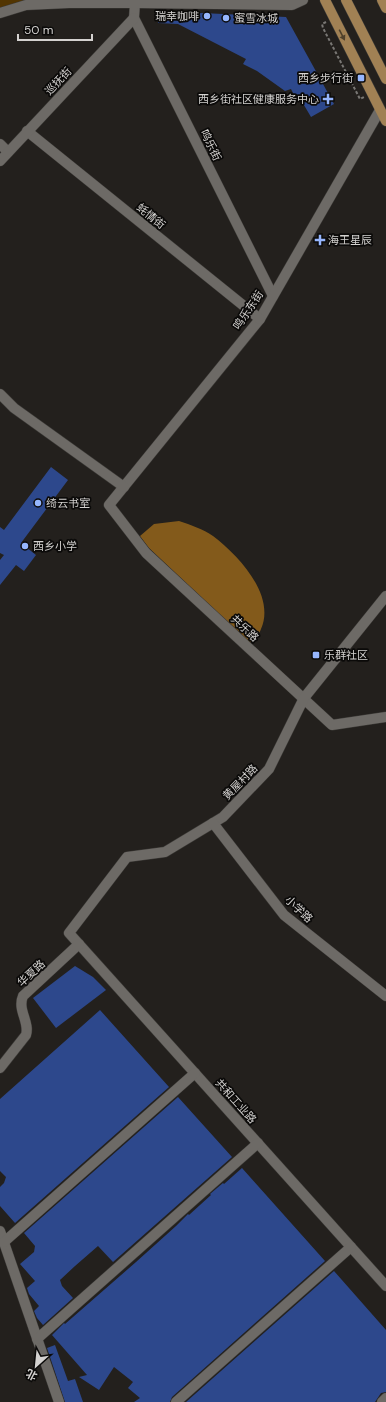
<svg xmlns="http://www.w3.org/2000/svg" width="386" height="1402" font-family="'DM Sans','Noto Sans SC',sans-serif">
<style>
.green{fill:#523502}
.water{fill:#835a1b}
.building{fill:#2d488c}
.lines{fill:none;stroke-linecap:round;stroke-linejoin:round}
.minor-casing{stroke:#3c3a37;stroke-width:11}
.major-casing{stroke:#3c3a37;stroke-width:11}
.path{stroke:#797774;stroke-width:2;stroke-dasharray:3 2;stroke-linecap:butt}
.minor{stroke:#6d6a66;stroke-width:10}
.major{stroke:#a18154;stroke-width:10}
.oneway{fill:#4e402b}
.poi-dot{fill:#96b6fd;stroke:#0b0a09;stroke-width:1.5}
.labels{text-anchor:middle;stroke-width:3.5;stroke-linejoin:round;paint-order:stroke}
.poi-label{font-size:11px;fill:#d4d2d0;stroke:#0b0a09;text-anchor:start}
.street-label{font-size:11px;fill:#d4d2d0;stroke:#0b0a09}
</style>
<rect width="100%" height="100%" fill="#23201d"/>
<!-- green -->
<path class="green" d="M 0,0 L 101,0 L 0,9 Z"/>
<!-- water -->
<path class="water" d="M 179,521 C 191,525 203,529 213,536 C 238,555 276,595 261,629 C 259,635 254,639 250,643 L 149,548 L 140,536 L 154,524 Z"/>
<!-- building -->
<g class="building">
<path d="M 158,11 L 286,17 L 334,104 L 311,117 L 298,95 L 295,97 L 291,89 L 285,91 L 257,71 L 243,64 L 246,59 L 178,24 L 158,23 Z"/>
<path d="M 51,467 L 68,480 L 21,543 L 36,555 L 24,571 L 16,565 L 0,585 L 0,560 L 4,555 L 0,553 L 0,527 L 4,530 Z"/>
<path d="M 75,966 L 93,977 L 106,990 L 56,1028 L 33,998 Z"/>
<path d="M 100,1010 L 169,1087 L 15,1223 L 0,1206 L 0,1187 L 4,1183 L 6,1177 L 0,1171 L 0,1099 Z"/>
<path d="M 178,1097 L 232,1157 L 113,1262 L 98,1246 L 75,1266 L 60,1280 L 62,1286 L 73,1298 L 43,1325 L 37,1318 L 34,1311 L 39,1306 L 29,1294 L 27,1288 L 35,1281 L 20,1264 L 34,1252 L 35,1246 L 24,1233 Z"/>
<path d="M 242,1168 L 325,1261 L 172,1397 L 170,1402 L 134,1402 L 140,1398 L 128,1388 L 133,1382 L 114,1367 L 99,1390 L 79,1377 L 87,1375 L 52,1335 L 64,1323 L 65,1324 L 136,1262 L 176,1226 L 188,1214 L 189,1215 L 211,1195 L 210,1194 L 223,1183 L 224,1184 Z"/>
<path d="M 334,1271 L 386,1330 L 386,1392 L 381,1393 L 375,1402 L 186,1402 Z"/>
<path d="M 55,1345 L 68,1381 L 75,1379 L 83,1402 L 65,1402 L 47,1348 Z"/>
</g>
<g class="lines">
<defs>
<g id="minor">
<path d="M 135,3 L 134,18 L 273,296"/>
<path d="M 0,13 L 26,5 L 69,3 L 135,3 L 292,5 L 303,0"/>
<path d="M 380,110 L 260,319 L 109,505 L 146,553 L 332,725 L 386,717"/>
<path d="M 27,131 L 260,319"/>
<path d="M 0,144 L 8,152"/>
<path d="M 0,161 L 134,18"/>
<path d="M 0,394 L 14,408 L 124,487"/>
<path d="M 386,596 L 304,698 L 269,769 L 223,817 L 165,852 L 127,857 L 69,933 L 386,1286"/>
<path d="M 213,823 L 284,915 L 386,996"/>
<path d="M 0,1068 L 26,1035 C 30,1022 17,1010 23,996 L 79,944"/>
<path d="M 0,1231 L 59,1402"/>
<path d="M 4,1242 L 195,1073"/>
<path d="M 37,1339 L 258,1143"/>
<path d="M 176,1402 L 351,1247"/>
<path d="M 382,1402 L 386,1398"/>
</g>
<g id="major">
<path d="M 325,0 L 386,121"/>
<path d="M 346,0 L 386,79"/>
<path d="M 382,0 L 386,8"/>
</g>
</defs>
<!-- minor casing -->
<use href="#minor" class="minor-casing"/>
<!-- major casing -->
<use href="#major" class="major-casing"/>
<!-- path -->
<path class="path" d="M 326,22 L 322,24 L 323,28 L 360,99 L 364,97"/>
<!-- minor -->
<use href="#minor" class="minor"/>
<!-- major -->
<use href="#major" class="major"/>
</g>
<!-- one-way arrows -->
<defs><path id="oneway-solid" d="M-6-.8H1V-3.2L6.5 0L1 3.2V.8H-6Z"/></defs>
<use class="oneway" href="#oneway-solid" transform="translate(342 35) rotate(63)"/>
<!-- markers -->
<g class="poi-dot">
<circle cx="207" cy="16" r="4"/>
<circle cx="226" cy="18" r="4"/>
<rect x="357" y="74" width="8" height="8" rx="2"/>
<path d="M326 93h4v4h4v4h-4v4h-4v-4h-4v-4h4z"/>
<path d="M318 234h4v4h4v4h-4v4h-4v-4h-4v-4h4z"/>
<circle cx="38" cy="503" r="4"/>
<circle cx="25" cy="546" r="4"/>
<rect x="312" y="651" width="8" height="8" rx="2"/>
</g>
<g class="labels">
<!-- poi labels -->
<g class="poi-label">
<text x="199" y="20" text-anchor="end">瑞幸咖啡</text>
<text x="234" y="22">蜜雪冰城</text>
<text x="353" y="82" text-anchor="end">西乡步行街</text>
<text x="319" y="103" text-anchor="end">西乡街社区健康服务中心</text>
<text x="328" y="244">海王星辰</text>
<text x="46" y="507">绮云书室</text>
<text x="33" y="550">西乡小学</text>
<text x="324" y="659">乐群社区</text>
</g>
<!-- street labels -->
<g class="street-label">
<text transform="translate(58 81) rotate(-47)" y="4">巡抚街</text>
<text transform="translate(211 145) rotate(64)" y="4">鸣乐街</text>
<text transform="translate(151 216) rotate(39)" y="4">蚝情街</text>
<text transform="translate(248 310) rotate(-56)" y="4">鸣乐东街</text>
<text transform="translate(245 628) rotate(43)" y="4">共乐路</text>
<text transform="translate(240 782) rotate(-46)" y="4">黄屋村路</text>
<text transform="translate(299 909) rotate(43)" y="4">小学路</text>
<text transform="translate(31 973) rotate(-43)" y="4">华夏路</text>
<text transform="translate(236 1101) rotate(48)" y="4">共和工业路</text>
</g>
</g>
<!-- north arrow -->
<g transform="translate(36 1366) rotate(207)" stroke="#0b0a09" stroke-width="3" paint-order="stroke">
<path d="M0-3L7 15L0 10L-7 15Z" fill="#d4d2d0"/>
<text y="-6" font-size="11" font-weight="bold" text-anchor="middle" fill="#d4d2d0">北</text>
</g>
<!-- scale -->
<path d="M18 34v6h74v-6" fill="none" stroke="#d4d2d0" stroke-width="2"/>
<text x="24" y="34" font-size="12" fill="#d4d2d0" stroke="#0b0a09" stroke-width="3" paint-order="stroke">50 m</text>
</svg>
